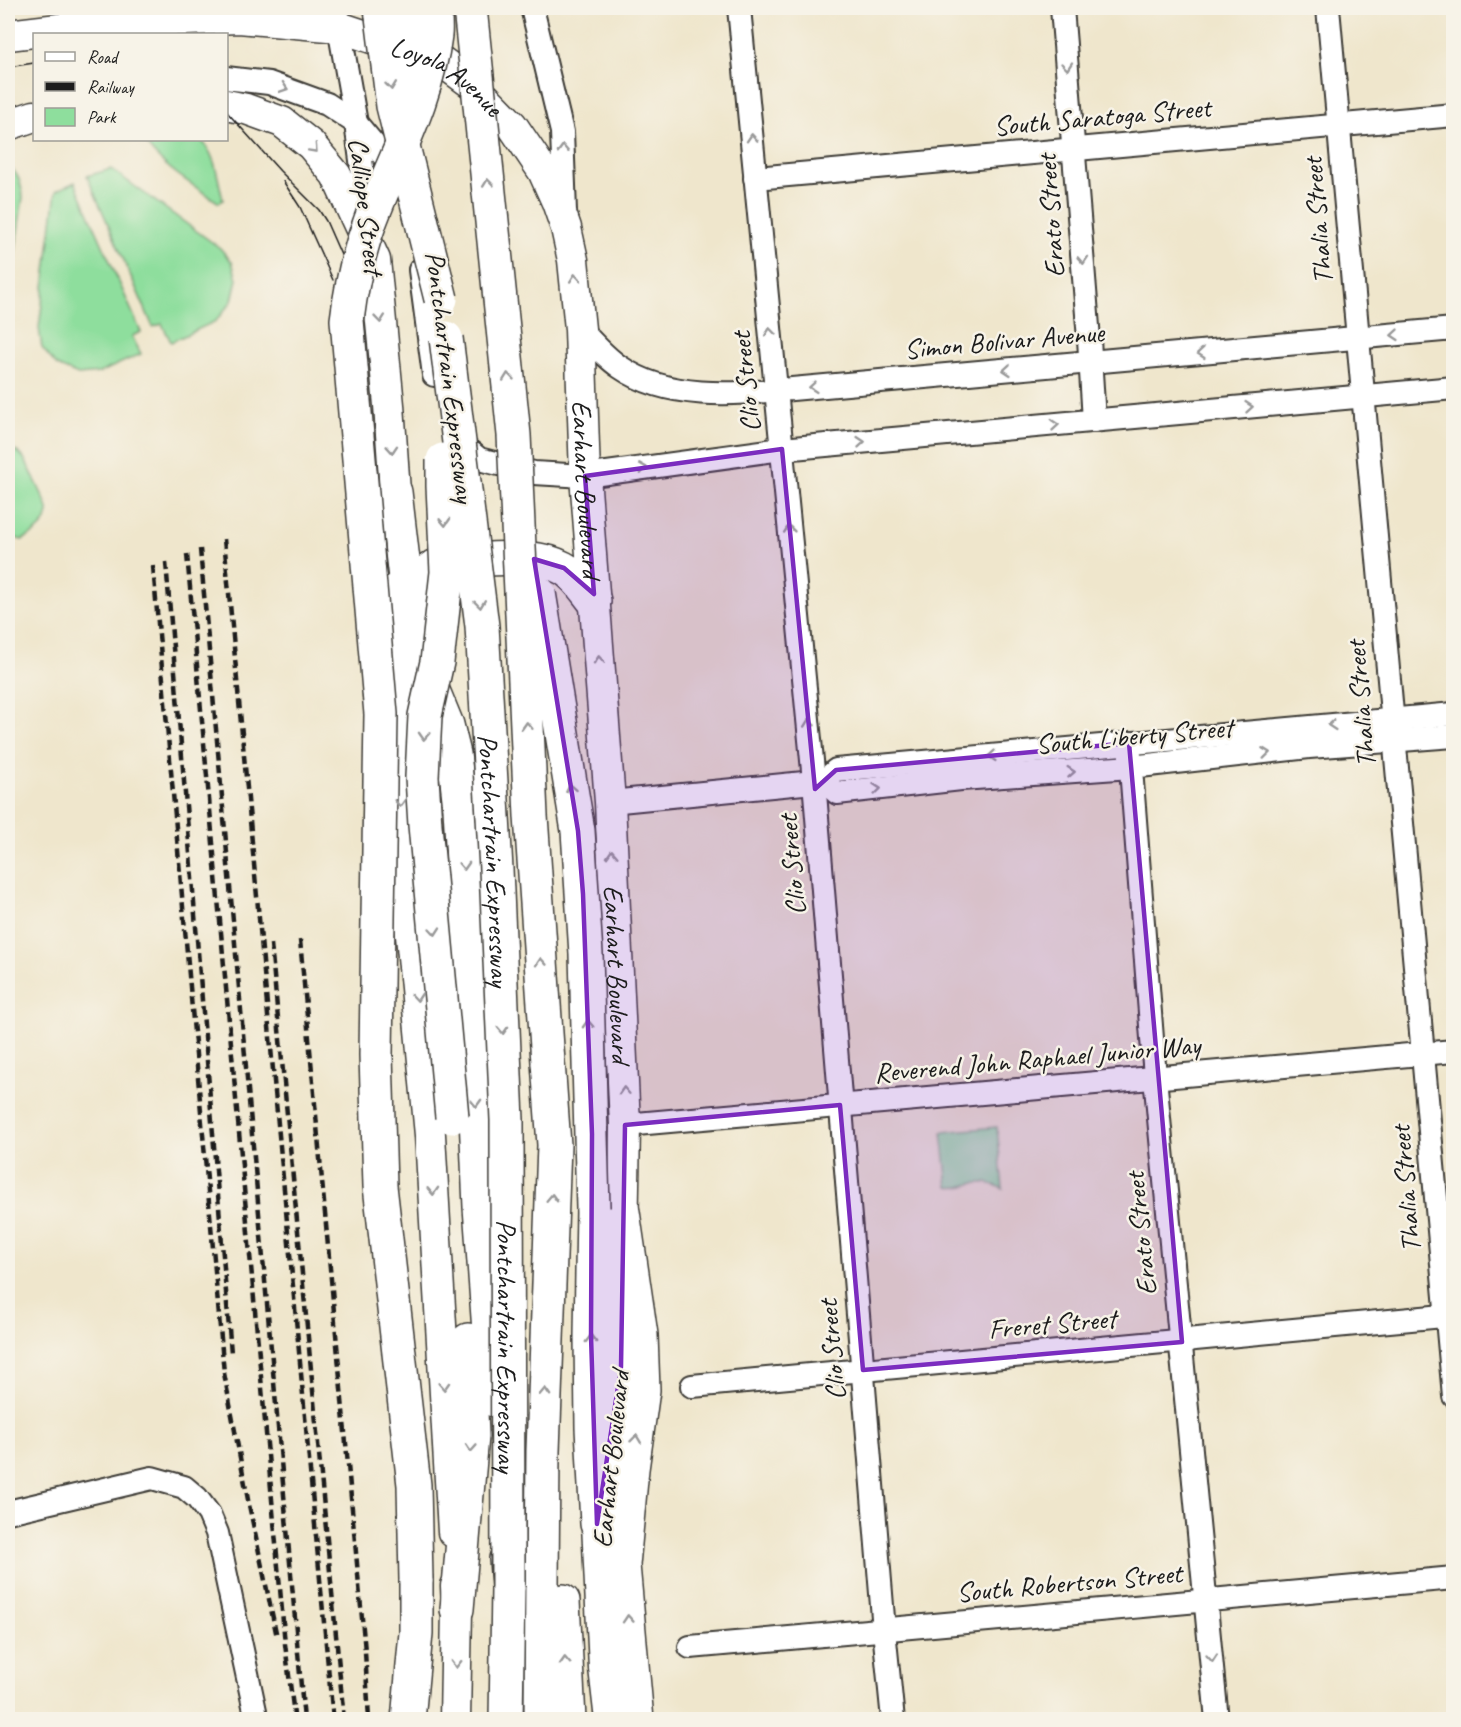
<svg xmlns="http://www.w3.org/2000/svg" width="1461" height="1727" font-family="Caveat,sans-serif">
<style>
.green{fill:#8ede9d;stroke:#557d5c;stroke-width:1.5}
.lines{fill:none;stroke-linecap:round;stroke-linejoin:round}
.minor-casing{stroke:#3c3a36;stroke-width:26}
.major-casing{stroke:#3c3a36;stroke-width:33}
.highway-casing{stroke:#3c3a36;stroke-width:36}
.minor{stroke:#fff;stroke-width:22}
.major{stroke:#fff;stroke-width:30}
.highway{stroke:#fff;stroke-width:33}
.tram{stroke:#1c1c1c;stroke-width:1.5}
.rail{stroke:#1c1c1c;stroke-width:4.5;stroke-dasharray:9 4.5;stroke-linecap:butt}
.highway-bridge-casing{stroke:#3c3a36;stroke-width:36;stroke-linecap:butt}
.highway-bridge{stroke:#fff;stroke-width:33}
.oneway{stroke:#999}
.marked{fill:#7b2cbf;fill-opacity:0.2;stroke:#7b2cbf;stroke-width:4.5;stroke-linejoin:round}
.labels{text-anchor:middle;stroke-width:5;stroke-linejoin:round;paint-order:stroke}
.street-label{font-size:28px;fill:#1c1c1c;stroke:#f7f3e8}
</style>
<rect width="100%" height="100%" fill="#f7f3e8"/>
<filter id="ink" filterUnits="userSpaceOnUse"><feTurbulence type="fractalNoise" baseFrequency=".0167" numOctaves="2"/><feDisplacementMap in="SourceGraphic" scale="12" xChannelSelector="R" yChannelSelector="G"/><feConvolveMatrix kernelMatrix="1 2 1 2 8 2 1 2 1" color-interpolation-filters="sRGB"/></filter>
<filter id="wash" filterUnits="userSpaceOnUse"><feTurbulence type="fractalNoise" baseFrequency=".008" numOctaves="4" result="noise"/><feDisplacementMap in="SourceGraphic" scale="24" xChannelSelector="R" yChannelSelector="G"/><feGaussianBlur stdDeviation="1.35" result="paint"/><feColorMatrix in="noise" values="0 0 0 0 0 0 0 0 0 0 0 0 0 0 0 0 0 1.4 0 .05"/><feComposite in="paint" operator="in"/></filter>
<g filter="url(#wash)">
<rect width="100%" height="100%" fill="#efe6cc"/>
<!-- green -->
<g class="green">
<path d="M 144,140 L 201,140 C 216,154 218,181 223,200 L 219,203 C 196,187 157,164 144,140 Z"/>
<path d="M 8,166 C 19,173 21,184 23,197 L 8,301 Z"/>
<path d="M 111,169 L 220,248 L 232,262 L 237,279 L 232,301 L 216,321 L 171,342 L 162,324 L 153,327 L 87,176 Z"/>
<path d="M 75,182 L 141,332 L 132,336 L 141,354 L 99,373 L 78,375 L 57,366 L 42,348 L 39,328 L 56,191 Z"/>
<path d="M 8,448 C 14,449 19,452 23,457 C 27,462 47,504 48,509 C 49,525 34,534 22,540 L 8,536 Z"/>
<path d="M 997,1127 L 1003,1189 C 997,1185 985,1182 978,1183 C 967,1183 960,1190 948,1187 L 942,1132 Z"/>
</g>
</g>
<g filter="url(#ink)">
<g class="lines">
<defs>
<g id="minor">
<path d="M 337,8 L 339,27 L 356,123 L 369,220"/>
<path d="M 532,8 L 562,132 L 565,212"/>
<path d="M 739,8 L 814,781 L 884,1630 L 893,1720"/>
<path d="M 1062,8 L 1089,339 L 1094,421"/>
<path d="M 1328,8 L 1454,1396"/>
<path d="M 226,78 L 269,83 L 327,104 L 356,123 L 397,172 L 399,177"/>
<path d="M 755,178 L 1454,115"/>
<path d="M 420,270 L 434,375"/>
<path d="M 580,329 C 592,342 605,357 620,367 C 669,401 736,394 792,389 L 1454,329"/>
<path d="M 455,439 L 479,459 L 534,473 L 585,476 L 782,449 L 1454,388"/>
<path d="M 1129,743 L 1155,1077 L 1217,1720"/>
<path d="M 824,781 L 837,793 L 961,779 L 1131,767 L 1309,747 L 1454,736"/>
<path d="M 610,802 L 824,781 L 836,770 L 1454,714"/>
<path d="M 625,1125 L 1454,1051"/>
<path d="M 692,1386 L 1454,1315"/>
<path d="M 8,1512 L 152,1478 L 184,1487 L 197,1498 L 209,1514 L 217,1533 L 257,1720"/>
<path d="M 690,1647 L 1454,1578"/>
</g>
<g id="major">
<path id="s1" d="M 8,35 L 67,28 L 160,21 L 239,18 L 339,27 L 441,61 L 471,83 L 512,125 L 543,171 L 557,202 L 566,228 L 573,260 L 580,329 L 585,476 L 610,802 L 625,1125 L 621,1367 L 608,1466 L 597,1524 L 604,1668 L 610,1720"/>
<path d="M 226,105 L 246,109 L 282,122 L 311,145 L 336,175 L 375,260 L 389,405 L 395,492 L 395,517"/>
<path d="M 8,125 L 34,116"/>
<path d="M 395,589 L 401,830 L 430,1135 L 453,1532"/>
<path d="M 455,1720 L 457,1609 L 456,1586"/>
</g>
<g id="highway">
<path d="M 395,492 L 409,612 L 414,641 L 420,659 L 447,725 L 454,754 L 460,808 L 471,1004 L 480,1207 L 494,1400"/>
<path d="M 409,612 C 412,597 415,581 428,571 C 436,564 447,560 457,559 C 468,558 479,559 490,559 C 514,558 540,556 563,568 C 576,575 585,590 594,601"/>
<path d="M 593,1208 L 591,1336 L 592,1428 L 597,1524"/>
<path d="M 623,1212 L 641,1335 L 643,1390 L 632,1469 L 623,1565 L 637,1720"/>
<path d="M 563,1601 L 569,1720"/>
<path d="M 457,1609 L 472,1436 L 468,1340"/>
<path d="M 408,1720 L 416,1633 L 416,1580"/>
<path d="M 506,1720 L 508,1587 L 506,1559"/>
<path d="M 541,1720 L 543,1451 L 554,1145 L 548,1062"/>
</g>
</defs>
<!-- minor casing -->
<use href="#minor" class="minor-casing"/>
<!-- major casing -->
<use href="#major" class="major-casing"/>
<!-- highway casing -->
<use href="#highway" class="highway-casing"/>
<!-- minor -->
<use href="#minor" class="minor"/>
<!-- major -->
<use href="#major" class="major"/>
<!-- highway -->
<use href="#highway" class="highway"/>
<!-- tram -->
<g class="tram">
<path d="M 8,67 L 34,63"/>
<path d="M 226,111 L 280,171 L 319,210 L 326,221 L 349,273"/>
<path d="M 283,181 L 300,207 L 333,280"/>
</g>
<!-- rail -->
<g class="rail">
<path d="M 224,539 L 333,1720"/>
<path d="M 200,549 L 304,1720"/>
<path d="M 187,554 L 285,1644 L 294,1715"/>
<path d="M 166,562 L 231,1353"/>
<path d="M 153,566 L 224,1373 L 249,1505 L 277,1637"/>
<path d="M 300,940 L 365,1651 L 369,1720"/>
<path d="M 271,944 L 344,1720"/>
</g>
<defs>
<g id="highway-bridge">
<path d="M 381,8 L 393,106 L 441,299"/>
<path d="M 406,8 L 415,86"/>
<path d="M 470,8 L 514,435 L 531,816 L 548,1062"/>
<path id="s2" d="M 446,338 L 482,626 L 496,869 L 507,1120 L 508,1587"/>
<path d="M 443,460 L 443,486 L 447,572 L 437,662 L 425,716 L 422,777 L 425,825 L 452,1117"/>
<path d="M 539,593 L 578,831 L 586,954 L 593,1208"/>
<path d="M 416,1580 L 414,1485 L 380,1186 L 376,1055 L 381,714 L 347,320 C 351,287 358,254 370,222 C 393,160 427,102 435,35 C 436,26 435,17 434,8"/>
</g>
</defs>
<!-- highway-bridge casing -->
<use href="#highway-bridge" class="highway-bridge-casing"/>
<!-- highway-bridge -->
<use href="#highway-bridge" class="highway-bridge"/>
</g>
<!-- one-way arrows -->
<defs><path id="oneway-chevron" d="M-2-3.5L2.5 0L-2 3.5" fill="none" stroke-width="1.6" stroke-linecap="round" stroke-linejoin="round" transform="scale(1.5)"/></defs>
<g class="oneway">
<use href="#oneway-chevron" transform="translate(1067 66) rotate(85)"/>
<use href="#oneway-chevron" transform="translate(391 86) rotate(83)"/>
<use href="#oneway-chevron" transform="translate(284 88) rotate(19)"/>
<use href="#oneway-chevron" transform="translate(752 138) rotate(-94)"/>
<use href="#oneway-chevron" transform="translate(314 149) rotate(47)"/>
<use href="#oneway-chevron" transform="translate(563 149) rotate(-92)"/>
<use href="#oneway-chevron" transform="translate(488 183) rotate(-96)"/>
<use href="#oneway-chevron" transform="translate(1083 260) rotate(86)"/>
<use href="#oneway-chevron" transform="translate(575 278) rotate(-96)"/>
<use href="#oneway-chevron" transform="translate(380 319) rotate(84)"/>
<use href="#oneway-chevron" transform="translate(770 332) rotate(-96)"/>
<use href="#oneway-chevron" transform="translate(1395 335) rotate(175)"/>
<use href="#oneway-chevron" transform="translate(1201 353) rotate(175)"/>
<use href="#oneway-chevron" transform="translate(1007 370) rotate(175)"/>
<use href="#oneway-chevron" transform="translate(508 377) rotate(-96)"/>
<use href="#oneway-chevron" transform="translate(813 387) rotate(175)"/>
<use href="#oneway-chevron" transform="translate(1249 407) rotate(-5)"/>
<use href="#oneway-chevron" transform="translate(1055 425) rotate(-5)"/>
<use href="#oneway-chevron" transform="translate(861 442) rotate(-5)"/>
<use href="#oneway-chevron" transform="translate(392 449) rotate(86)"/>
<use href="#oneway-chevron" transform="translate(643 468) rotate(-8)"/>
<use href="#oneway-chevron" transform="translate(445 522) rotate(87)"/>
<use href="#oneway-chevron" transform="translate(789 529) rotate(-96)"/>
<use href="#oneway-chevron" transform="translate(480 604) rotate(83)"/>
<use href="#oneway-chevron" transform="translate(599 660) rotate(-94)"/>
<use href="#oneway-chevron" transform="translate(809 723) rotate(-96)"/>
<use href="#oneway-chevron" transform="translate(1332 725) rotate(175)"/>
<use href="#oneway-chevron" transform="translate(527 726) rotate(-93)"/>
<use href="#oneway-chevron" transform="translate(424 736) rotate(93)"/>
<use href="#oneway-chevron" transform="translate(1266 753) rotate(-7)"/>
<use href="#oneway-chevron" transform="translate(992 756) rotate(175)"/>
<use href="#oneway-chevron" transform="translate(1071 772) rotate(-4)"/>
<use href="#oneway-chevron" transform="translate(571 788) rotate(-100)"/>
<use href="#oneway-chevron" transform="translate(877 789) rotate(-6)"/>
<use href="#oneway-chevron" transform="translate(400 803) rotate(88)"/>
<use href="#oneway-chevron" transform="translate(612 854) rotate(-93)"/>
<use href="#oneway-chevron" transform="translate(464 866) rotate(87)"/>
<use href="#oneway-chevron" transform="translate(435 931) rotate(85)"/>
<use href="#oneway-chevron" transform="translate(541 962) rotate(-94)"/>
<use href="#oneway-chevron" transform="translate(417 997) rotate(85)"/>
<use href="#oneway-chevron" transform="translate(588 1024) rotate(-92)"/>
<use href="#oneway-chevron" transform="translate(503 1030) rotate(88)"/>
<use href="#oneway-chevron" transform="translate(624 1091) rotate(-93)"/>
<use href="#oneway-chevron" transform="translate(476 1103) rotate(88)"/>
<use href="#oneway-chevron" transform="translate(433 1191) rotate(87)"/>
<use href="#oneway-chevron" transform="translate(552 1198) rotate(-88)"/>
<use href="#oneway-chevron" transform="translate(591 1339) rotate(-90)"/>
<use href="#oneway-chevron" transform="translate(444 1386) rotate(87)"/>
<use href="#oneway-chevron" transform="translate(545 1392) rotate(-88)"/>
<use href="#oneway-chevron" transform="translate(636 1439) rotate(-83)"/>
<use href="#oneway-chevron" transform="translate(471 1448) rotate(94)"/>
<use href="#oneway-chevron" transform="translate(628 1619) rotate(-94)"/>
<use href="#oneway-chevron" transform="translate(1212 1658) rotate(85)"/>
<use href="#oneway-chevron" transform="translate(565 1661) rotate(-93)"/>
<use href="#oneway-chevron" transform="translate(456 1664) rotate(91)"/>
</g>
</g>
<!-- marked area -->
<path class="marked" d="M 782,449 L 815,789 L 836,770 L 1129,743 L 1182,1342 L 863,1370 L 840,1105 L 625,1125 L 621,1367 L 597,1524 L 591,1336 L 592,1134 L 583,894 L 578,831 L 534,559 L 564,568 L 594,594 L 585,476 Z"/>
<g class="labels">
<!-- street labels -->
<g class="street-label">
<text dy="10" stroke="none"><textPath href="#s1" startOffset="452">Loyola Avenue</textPath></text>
<text transform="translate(1102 116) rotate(-5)" y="10">South Saratoga Street</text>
<text transform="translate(367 206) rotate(83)" y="10">Calliope Street</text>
<text transform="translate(1050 216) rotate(-94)" y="10">Erato Street</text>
<text transform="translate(1317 221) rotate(-95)" y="10">Thalia Street</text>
<text transform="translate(1004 340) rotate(-5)" y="10">Simon Bolivar Avenue</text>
<text transform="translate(451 377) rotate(83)" y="10">Pontchartrain Expressway</text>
<text transform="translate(745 382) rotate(-96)" y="10">Clio Street</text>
<text dy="10" stroke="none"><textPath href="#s1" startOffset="915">Earhart Boulevard</textPath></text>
<text transform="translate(1360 704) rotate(-95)" y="10">Thalia Street</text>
<text transform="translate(1134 735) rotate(-5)" y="10">South Liberty Street</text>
<text dy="10" stroke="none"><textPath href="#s2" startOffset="525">Pontchartrain Expressway</textPath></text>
<text transform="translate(791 865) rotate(-95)" y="10">Clio Street</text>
<text dy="10" stroke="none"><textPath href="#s1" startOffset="1401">Earhart Boulevard</textPath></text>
<text transform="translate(1037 1058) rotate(-5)" y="10">Reverend John Raphael Junior Way</text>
<text transform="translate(1405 1189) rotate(-95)" y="10">Thalia Street</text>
<text transform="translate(1140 1234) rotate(-96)" y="10">Erato Street</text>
<text transform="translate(1052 1323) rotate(-5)" y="10">Freret Street</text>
<text dy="10" stroke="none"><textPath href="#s2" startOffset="1011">Pontchartrain Expressway</textPath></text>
<text transform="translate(831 1350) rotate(-95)" y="10">Clio Street</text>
<text transform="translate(610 1459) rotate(-84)" y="10">Earhart Boulevard</text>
<text transform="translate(1069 1582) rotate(-5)" y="10">South Robertson Street</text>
</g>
</g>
<!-- margin -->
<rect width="1461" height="1727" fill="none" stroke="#f7f3e8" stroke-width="30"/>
<!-- legend -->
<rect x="33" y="33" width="195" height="108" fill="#f7f3e8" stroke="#9f9d96" stroke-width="1.5"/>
<rect x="45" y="52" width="30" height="9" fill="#ffffff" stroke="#9f9d96" stroke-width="1.5"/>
<text x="87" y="63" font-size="18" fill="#1c1c1c">Road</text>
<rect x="45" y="82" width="30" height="9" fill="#1c1c1c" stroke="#9f9d96" stroke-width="1.5"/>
<text x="87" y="93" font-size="18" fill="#1c1c1c">Railway</text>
<rect x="45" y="108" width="30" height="18" fill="#8ede9d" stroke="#9f9d96" stroke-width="1.5"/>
<text x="87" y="123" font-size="18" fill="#1c1c1c">Park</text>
</svg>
